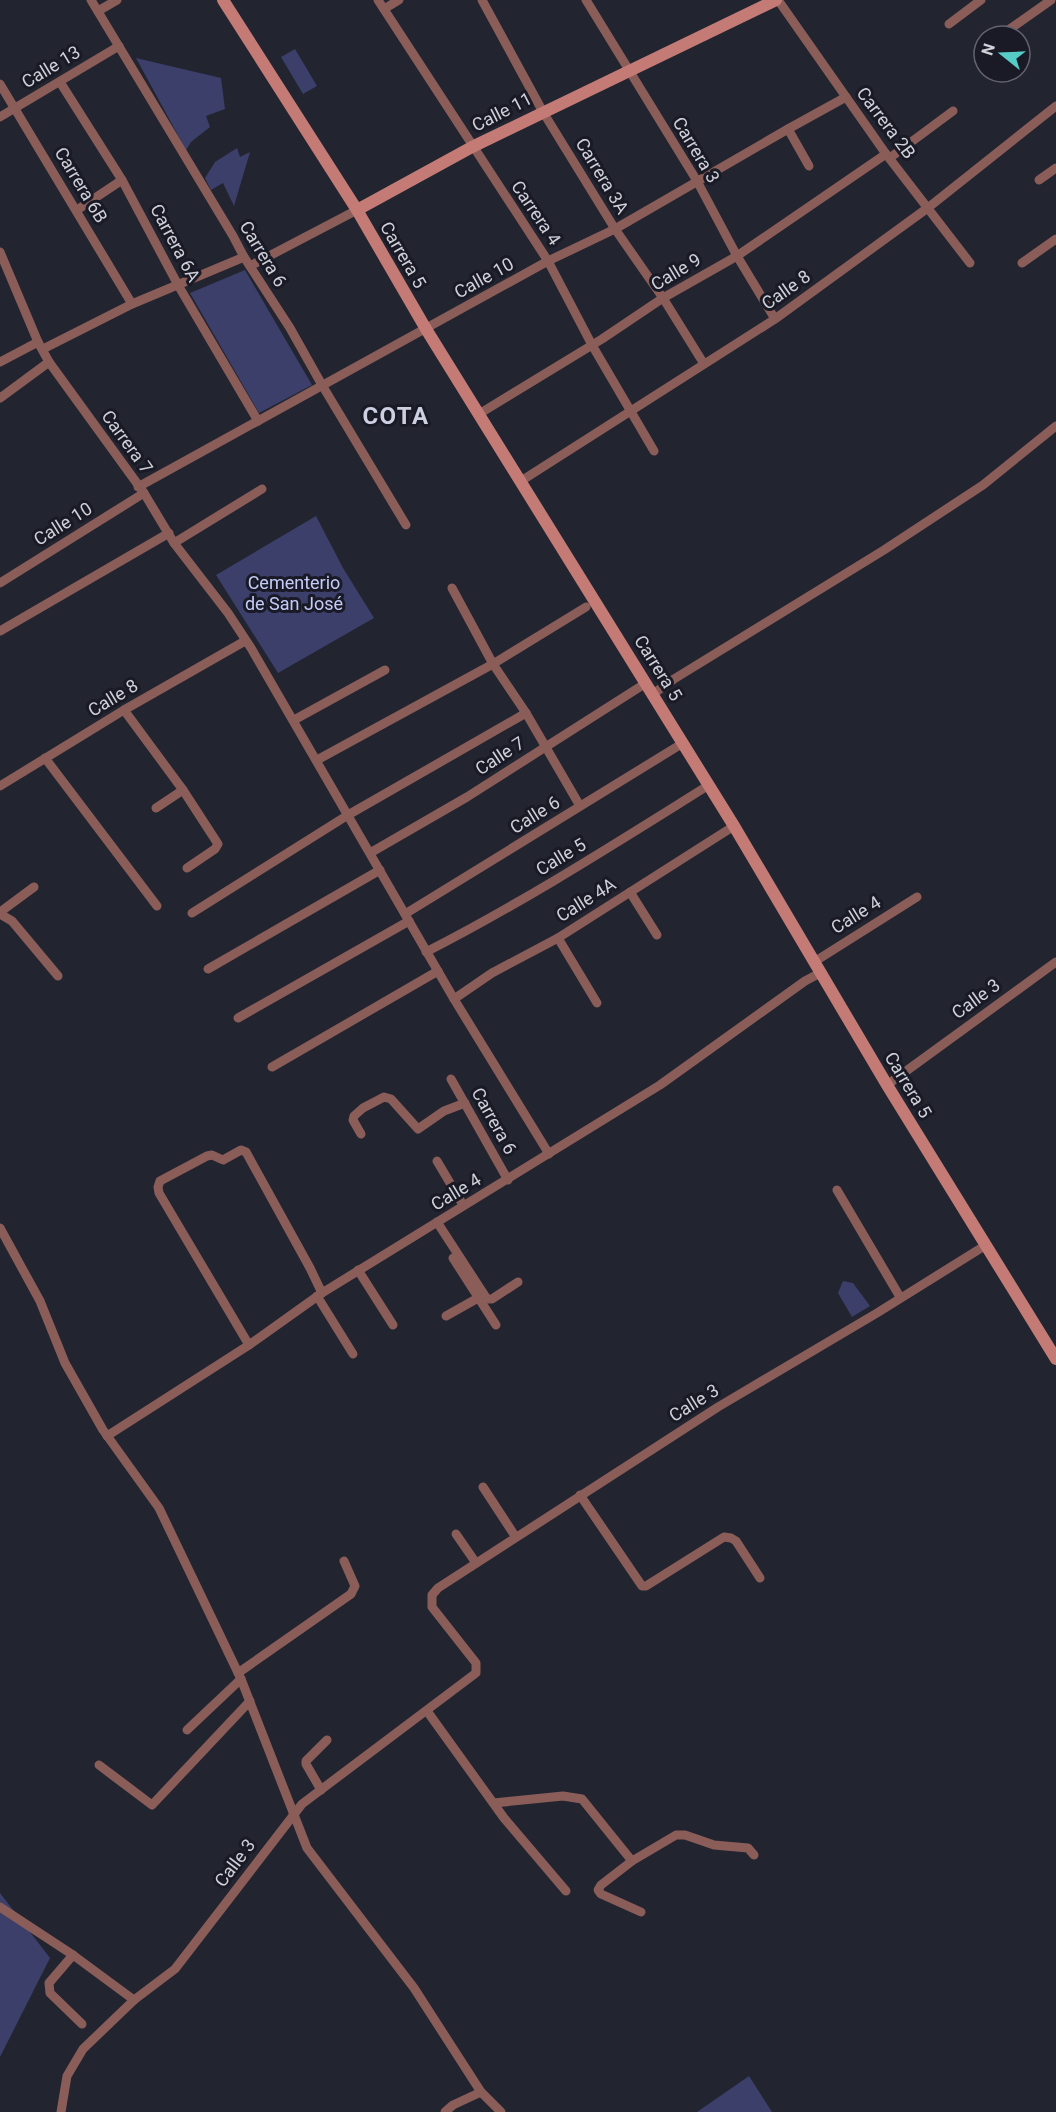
<svg xmlns="http://www.w3.org/2000/svg" width="1056" height="2112" font-family="Roboto,sans-serif">
<style>
.green{fill:#3b3f69}
.lines{fill:none;stroke-linecap:round;stroke-linejoin:round}
.street{stroke:#8a5d59;stroke-width:9}
.secondary{stroke:#c47b76;stroke-width:12}
.labels{text-anchor:middle;stroke-width:6;stroke-linejoin:round;paint-order:stroke}
.street-label{font-size:18px;fill:#cfd1d9;stroke:#191a26}
.park-label{font-size:18px;fill:#c5cbf8;stroke:#191a26}
.district-label{font-size:24px;font-weight:bold;letter-spacing:1.5px;fill:#cdd0e1;stroke:#191a26}
</style>
<rect width="100%" height="100%" fill="#222430"/>
<!-- green -->
<g class="green">
<path d="M 295,49 L 317,86 L 303,94 L 281,57 Z"/>
<path d="M 136,58 L 221,78 L 225,109 L 206,116 L 210,127 L 191,142 L 186,150 Z"/>
<path d="M 237,148 L 240,157 L 250,152 L 234,206 L 223,183 L 211,190 L 205,178 L 215,162 Z"/>
<path d="M 245,270 L 312,385 L 259,413 L 190,293 Z"/>
<path d="M 316,516 L 343,568 L 374,618 L 278,673 L 216,575 Z"/>
<path d="M 843,1281 L 853,1283 L 870,1306 L 852,1317 L 838,1293 Z"/>
<path d="M 0,1893 L 50,1958 L 0,2057 Z"/>
<path d="M 749,2076 L 772,2112 L 697,2112 Z"/>
</g>
<g class="lines">
<!-- street -->
<g class="street">
<path d="M 91,0 L 233,236 L 244,257 L 290,328 L 322,385 L 406,525"/>
<path d="M 378,0 L 548,261 L 592,345 L 654,451"/>
<path d="M 482,0 L 543,112 L 615,229 L 663,298 L 704,364"/>
<path d="M 586,0 L 697,181 L 737,256 L 775,319"/>
<path d="M 778,0 L 886,154 L 970,263"/>
<path d="M 384,9 L 399,0"/>
<path d="M 98,11 L 117,0"/>
<path d="M 949,24 L 981,0"/>
<path d="M 1000,36 L 1051,0"/>
<path d="M 60,82 L 122,180 L 178,285 L 258,421"/>
<path d="M 0,84 L 132,304"/>
<path d="M 0,117 L 119,46"/>
<path d="M 788,129 L 809,166"/>
<path d="M 891,157 L 953,111"/>
<path d="M 1039,180 L 1056,168"/>
<path d="M 77,210 L 122,180"/>
<path d="M 0,252 L 38,342 L 49,362 L 144,493 L 174,543 L 228,613 L 251,648 L 454,999 L 549,1154"/>
<path d="M 1022,263 L 1056,239"/>
<path d="M 250,266 L 357,210"/>
<path d="M 43,349 L 132,304 L 244,257"/>
<path d="M 0,362 L 38,342"/>
<path d="M 0,398 L 49,362"/>
<path d="M 479,414 L 602,339 L 663,298 L 737,256 L 886,154"/>
<path d="M 521,481 L 775,319 L 929,207 L 1056,106"/>
<path d="M 138,487 L 548,261 L 615,229 L 788,129 L 846,97"/>
<path d="M 174,543 L 262,489"/>
<path d="M 0,583 L 144,493"/>
<path d="M 452,588 L 493,664 L 526,713 L 580,806"/>
<path d="M 0,631 L 169,533"/>
<path d="M 653,694 L 674,679 L 884,550 L 983,485 L 1056,426"/>
<path d="M 124,710 L 183,790 L 218,844 L 215,849 L 187,868"/>
<path d="M 294,720 L 385,670"/>
<path d="M 45,758 L 157,906"/>
<path d="M 317,760 L 493,664 L 586,607"/>
<path d="M 0,786 L 124,710 L 245,641"/>
<path d="M 156,808 L 183,790"/>
<path d="M 370,853 L 467,797 L 646,683"/>
<path d="M 630,892 L 657,935"/>
<path d="M 0,912 L 34,887"/>
<path d="M 192,913 L 348,815 L 526,713"/>
<path d="M 0,914 L 12,921 L 58,976"/>
<path d="M 405,914 L 683,743"/>
<path d="M 558,938 L 597,1003"/>
<path d="M 426,952 C 524,902 616,843 709,785"/>
<path d="M 814,962 L 917,897"/>
<path d="M 208,969 L 380,870"/>
<path d="M 454,999 L 492,973 L 558,938 L 734,826"/>
<path d="M 238,1018 L 409,921"/>
<path d="M 272,1067 L 438,971"/>
<path d="M 451,1079 L 508,1180"/>
<path d="M 887,1085 L 1056,962"/>
<path d="M 361,1134 L 353,1120 L 354,1116 L 363,1108 L 384,1097 L 391,1099 L 418,1129 L 444,1111 L 465,1103"/>
<path d="M 437,1161 L 463,1205"/>
<path d="M 837,1190 L 900,1297"/>
<path d="M 437,1222 L 487,1299 L 492,1299 L 518,1282"/>
<path d="M 0,1228 L 40,1301 L 65,1363 L 103,1430 L 159,1508 L 241,1679 L 307,1848 L 414,1988 L 481,2092 L 501,2112"/>
<path d="M 453,1258 L 496,1325"/>
<path d="M 358,1270 L 393,1325"/>
<path d="M 317,1296 L 353,1354"/>
<path d="M 446,1316 L 478,1298"/>
<path d="M 249,1345 L 159,1193 L 158,1187 L 160,1181 L 207,1156 L 212,1155 L 223,1160 L 241,1150 L 246,1152 L 310,1268 L 322,1293"/>
<path d="M 107,1436 L 249,1345 L 322,1293 L 660,1085 L 805,981 L 820,973"/>
<path d="M 483,1487 L 515,1536"/>
<path d="M 580,1495 L 642,1586 L 646,1586 L 724,1537 L 731,1538 L 736,1541 L 760,1578"/>
<path d="M 456,1534 L 476,1563"/>
<path d="M 238,1673 L 351,1594 L 355,1586 L 344,1561"/>
<path d="M 427,1711 L 504,1818 L 566,1891"/>
<path d="M 187,1730 L 241,1679"/>
<path d="M 99,1765 L 152,1805 L 250,1701"/>
<path d="M 321,1790 L 306,1764 L 306,1761 L 327,1740"/>
<path d="M 494,1803 L 563,1796 L 582,1799 L 632,1861"/>
<path d="M 0,1907 L 73,1955 L 134,2000"/>
<path d="M 641,1912 L 601,1894 L 598,1890 L 601,1885 L 632,1861 L 676,1835 L 685,1835 L 714,1845 L 748,1848 L 754,1855"/>
<path d="M 73,1955 L 49,1983 L 50,1993 L 82,2024"/>
<path d="M 61,2112 L 67,2076 L 83,2049 L 134,2000 L 175,1969 L 302,1804 L 476,1673 L 476,1663 L 432,1607 L 432,1595 L 438,1588 L 718,1407 L 877,1313 L 986,1245"/>
<path d="M 445,2112 L 453,2105 L 481,2092"/>
</g>
<!-- secondary -->
<g class="secondary">
<path d="M 223,0 L 357,210 L 426,329 L 734,826 L 887,1085 L 1056,1359"/>
<path d="M 357,210 L 472,147 L 776,0"/>
</g>
</g>
<g class="labels">
<!-- street labels -->
<g class="street-label">
<text transform="translate(51 67) rotate(-31)" y="6">Calle 13</text>
<text transform="translate(502 112) rotate(-27)" y="6">Calle 11</text>
<text transform="translate(886 123) rotate(53)" y="6">Carrera 2B</text>
<text transform="translate(696 150) rotate(59)" y="6">Carrera 3</text>
<text transform="translate(602 176) rotate(59)" y="6">Carrera 3A</text>
<text transform="translate(81 185) rotate(59)" y="6">Carrera 6B</text>
<text transform="translate(536 213) rotate(56)" y="6">Carrera 4</text>
<text transform="translate(175 243) rotate(62)" y="6">Carrera 6A</text>
<text transform="translate(263 254) rotate(59)" y="6">Carrera 6</text>
<text transform="translate(403 255) rotate(60)" y="6">Carrera 5</text>
<text transform="translate(676 272) rotate(-31)" y="6">Calle 9</text>
<text transform="translate(484 278) rotate(-29)" y="6">Calle 10</text>
<text transform="translate(786 290) rotate(-35)" y="6">Calle 8</text>
<text transform="translate(127 442) rotate(54)" y="6">Carrera 7</text>
<text transform="translate(63 524) rotate(-32)" y="6">Calle 10</text>
<text transform="translate(658 668) rotate(58)" y="6">Carrera 5</text>
<text transform="translate(113 698) rotate(-31)" y="6">Calle 8</text>
<text transform="translate(500 756) rotate(-33)" y="6">Calle 7</text>
<text transform="translate(535 815) rotate(-32)" y="6">Calle 6</text>
<text transform="translate(561 857) rotate(-31)" y="6">Calle 5</text>
<text transform="translate(586 900) rotate(-32)" y="6">Calle 4A</text>
<text transform="translate(856 915) rotate(-32)" y="6">Calle 4</text>
<text transform="translate(976 999) rotate(-36)" y="6">Calle 3</text>
<text transform="translate(908 1085) rotate(59)" y="6">Carrera 5</text>
<text transform="translate(494 1121) rotate(61)" y="6">Carrera 6</text>
<text transform="translate(456 1192) rotate(-31)" y="6">Calle 4</text>
<text transform="translate(694 1403) rotate(-32)" y="6">Calle 3</text>
<text transform="translate(235 1863) rotate(-53)" y="6">Calle 3</text>
</g>
<!-- park labels -->
<g class="park-label">
<text x="294" y="589">Cementerio<tspan x="294" dy="21">de San José</tspan></text>
</g>
<!-- district labels -->
<g class="district-label">
<text x="396" y="424">COTA</text>
</g>
</g>
<!-- north arrow -->
<g transform="translate(1002 54) rotate(288)"><circle r="28" fill="#191a26" stroke="#62636e" stroke-width="1.5"/>
<path d="M0-4.5L10 22L0 15L-10 22Z" fill="#55cdc6"/>
<text y="-9" font-size="16" font-weight="bold" text-anchor="middle" fill="#cfd1d9">N</text>
</g>
</svg>
